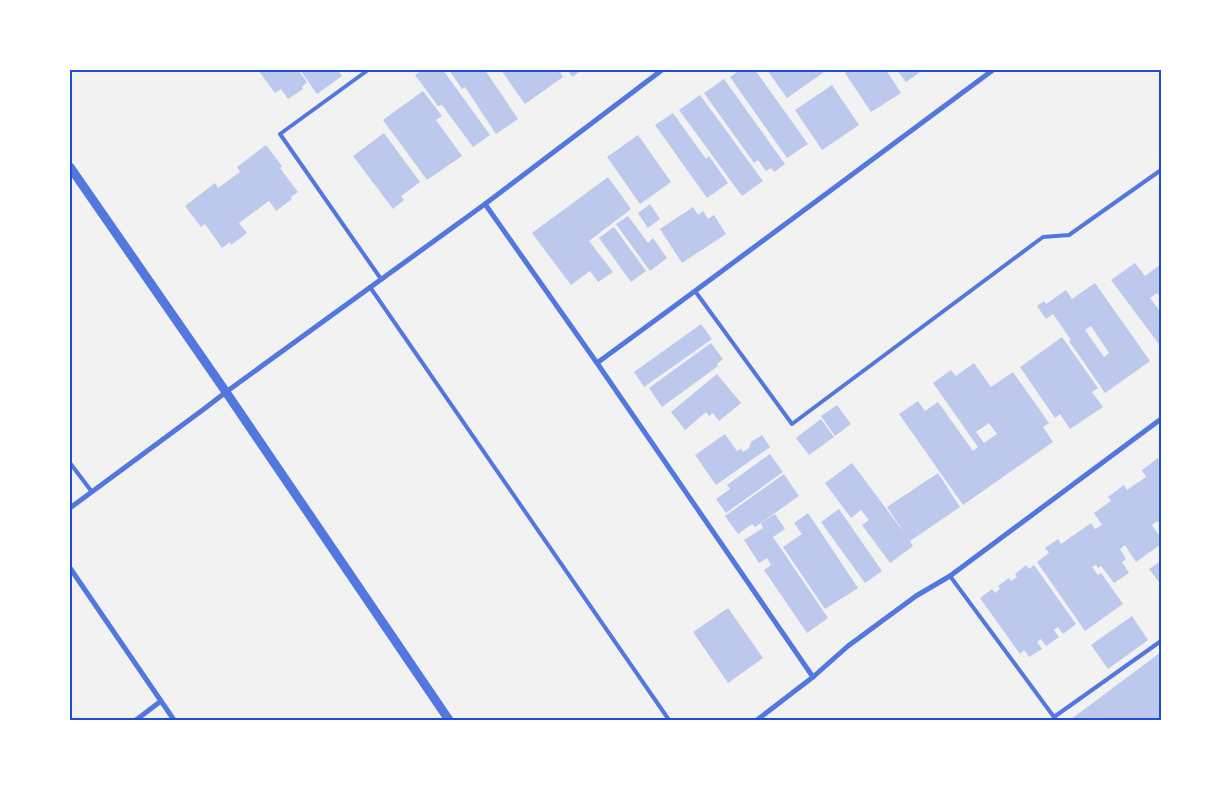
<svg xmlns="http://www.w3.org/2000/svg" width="1231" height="790" font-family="Mulish,sans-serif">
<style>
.building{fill:#bdc9ec;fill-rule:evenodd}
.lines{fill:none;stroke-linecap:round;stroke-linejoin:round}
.service{stroke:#5277de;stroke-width:4}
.minor{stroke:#5277de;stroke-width:5}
.tertiary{stroke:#5277de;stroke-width:9}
.neatline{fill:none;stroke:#1d4ed8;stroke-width:2}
</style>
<rect width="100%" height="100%" fill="#f2f2f2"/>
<!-- building -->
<g class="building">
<path d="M 258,70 L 298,70 L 307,82 L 302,87 L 303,89 L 288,99 L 281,89 L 275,93 Z"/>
<path d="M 300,70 L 338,70 L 342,76 L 317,94 Z"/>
<path d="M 422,70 L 443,70 L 490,135 L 473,147 L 442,105 L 438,106 L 415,75 Z"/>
<path d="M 449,70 L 485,70 L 518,119 L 496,134 L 465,87 L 462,89 Z"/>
<path d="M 501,70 L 559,70 L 563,77 L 525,104 Z"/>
<path d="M 568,70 L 582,70 L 572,77 Z"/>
<path d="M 740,70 L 755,70 L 808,144 L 787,158 L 730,77 Z"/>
<path d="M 767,70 L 827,70 L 787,98 Z"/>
<path d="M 849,70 L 886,70 L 901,93 L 871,112 L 845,73 Z"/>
<path d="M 897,70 L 923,70 L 906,82 Z"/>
<path d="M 724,79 L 785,164 L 774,172 L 771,168 L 766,171 L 758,160 L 754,163 L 704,93 Z"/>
<path d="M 832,85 L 859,125 L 822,150 L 795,110 Z"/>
<path d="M 423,91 L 442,116 L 436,120 L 462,156 L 427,180 L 383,120 Z"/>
<path d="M 700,95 L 763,181 L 742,196 L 679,110 Z"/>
<path d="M 673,113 L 706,159 L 709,156 L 728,183 L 707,198 L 655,125 Z"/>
<path d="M 384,133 L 420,182 L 401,196 L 404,200 L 393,209 L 353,156 Z"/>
<path d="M 638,135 L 671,182 L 640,204 L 607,157 Z"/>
<path d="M 266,145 L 282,166 L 280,168 L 298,192 L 291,197 L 292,199 L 276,211 L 269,201 L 239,223 L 247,233 L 231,245 L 230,242 L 222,248 L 205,224 L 201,227 L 185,206 L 215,183 L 218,188 L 240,172 L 237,167 Z"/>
<path d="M 608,177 L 631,209 L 589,241 L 613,272 L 598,282 L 590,271 L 571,285 L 532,233 Z"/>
<path d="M 650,204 L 660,219 L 648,228 L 638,213 Z"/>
<path d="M 693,207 L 698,215 L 703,211 L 708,219 L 714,215 L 726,234 L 682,263 L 660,229 Z"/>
<path d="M 628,216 L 648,243 L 653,238 L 667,258 L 650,271 L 616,224 Z"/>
<path d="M 614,227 L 646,271 L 631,282 L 599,238 Z"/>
<path d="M 1135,263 L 1145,276 L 1161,264 L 1161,298 L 1157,293 L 1150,298 L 1159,310 L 1161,309 L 1161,347 L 1111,280 Z"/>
<path d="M 1095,283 L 1150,361 L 1105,393 L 1069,341 L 1071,340 L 1053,314 L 1046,319 L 1037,306 L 1044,301 L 1046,304 L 1066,290 L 1072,299 ZM 1091,326 L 1109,353 L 1104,357 L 1085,330 Z"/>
<path d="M 701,324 L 712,339 L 644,387 L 634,372 Z"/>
<path d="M 1062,337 L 1098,388 L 1092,392 L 1103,407 L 1070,429 L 1060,414 L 1055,418 L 1020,367 Z"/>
<path d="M 711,343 L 723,359 L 717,364 L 718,366 L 662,407 L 649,388 Z"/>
<path d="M 974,363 L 991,387 L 1013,372 L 1049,423 L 1043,427 L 1053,442 L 963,505 L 899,414 L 918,401 L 925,411 L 938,402 L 973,451 L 978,447 L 933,383 L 951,370 L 956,376 ZM 989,423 L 997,434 L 984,443 L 976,432 Z"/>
<path d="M 717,374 L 741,403 L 719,421 L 713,413 L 709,416 L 706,412 L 685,430 L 671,412 Z"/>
<path d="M 837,405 L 851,424 L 835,436 L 821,416 Z"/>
<path d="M 821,419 L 834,437 L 809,455 L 796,438 Z"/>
<path d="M 725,434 L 737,451 L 741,449 L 743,452 L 749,448 L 751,442 L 762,435 L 770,447 L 716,485 L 695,455 Z"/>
<path d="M 770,454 L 783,472 L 726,513 L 716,499 L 730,489 L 727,485 Z"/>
<path d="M 1158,458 L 1161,462 L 1161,526 L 1157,521 L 1152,525 L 1161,538 L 1161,544 L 1136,562 L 1125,545 L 1120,549 L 1126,559 L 1122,562 L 1129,573 L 1114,583 L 1101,566 L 1098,568 L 1096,565 L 1092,567 L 1098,575 L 1101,573 L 1123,604 L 1085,631 L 1037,562 L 1049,553 L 1045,548 L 1058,539 L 1061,544 L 1091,523 L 1095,529 L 1102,525 L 1094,513 L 1111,501 L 1108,497 L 1124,485 L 1127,490 L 1146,477 L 1142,470 Z"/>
<path d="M 852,463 L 905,534 L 887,507 L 938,473 L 960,507 L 910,541 L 913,546 L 890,563 L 862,525 L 869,520 L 861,510 L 851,518 L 825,483 Z"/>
<path d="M 784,474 L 799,496 L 755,527 L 752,524 L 738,534 L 725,516 Z"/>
<path d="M 839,509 L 882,571 L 865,583 L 821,522 Z"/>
<path d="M 808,513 L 858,588 L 825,609 L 783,547 L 802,534 L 794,523 Z"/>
<path d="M 775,514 L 785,529 L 773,537 L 828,618 L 807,633 L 764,570 L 771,565 L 767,558 L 759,563 L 744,540 L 763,528 L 761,523 Z"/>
<path d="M 1161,561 L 1161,585 L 1149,569 Z"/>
<path d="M 1026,565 L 1029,569 L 1034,565 L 1076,624 L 1063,634 L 1058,627 L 1054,630 L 1059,637 L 1046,646 L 1041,639 L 1037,642 L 1042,649 L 1029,657 L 1024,650 L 1020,654 L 980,598 L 992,589 L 995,593 L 1000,589 L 998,586 L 1009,578 L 1011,581 L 1017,577 L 1015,574 Z"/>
<path d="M 728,608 L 763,658 L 728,683 L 693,632 Z"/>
<path d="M 1132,616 L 1148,640 L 1108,669 L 1091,645 Z"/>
<path d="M 1161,652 L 1161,720 L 1070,720 Z"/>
</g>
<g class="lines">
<!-- service -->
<g class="service">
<path d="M 368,70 L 280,134 L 381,279"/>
<path d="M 370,287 L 669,720"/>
<path d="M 695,291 L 792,424 L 1043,237 L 1069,235 L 1161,170"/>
<path d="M 70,463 L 92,492"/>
<path d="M 950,576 L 1054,717 L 1161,641"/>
</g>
<!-- minor -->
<g class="minor">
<path d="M 485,204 L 597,363 L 813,677"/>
<path d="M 597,363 L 695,291 L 993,70"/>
<path d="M 70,508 L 204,409 L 226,392 L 485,204 L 662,70"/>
<path d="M 70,568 L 174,720"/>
<path d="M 136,720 L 161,701"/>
<path d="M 757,720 L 813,677 L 848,646 L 916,596 L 950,576 L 1161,419"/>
</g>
<!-- tertiary -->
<path class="tertiary" d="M 70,167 L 226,392 L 449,720"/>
</g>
<!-- border -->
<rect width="1231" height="790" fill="none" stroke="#ffffff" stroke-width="142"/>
<rect x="71" y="71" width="1089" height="648" class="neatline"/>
</svg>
